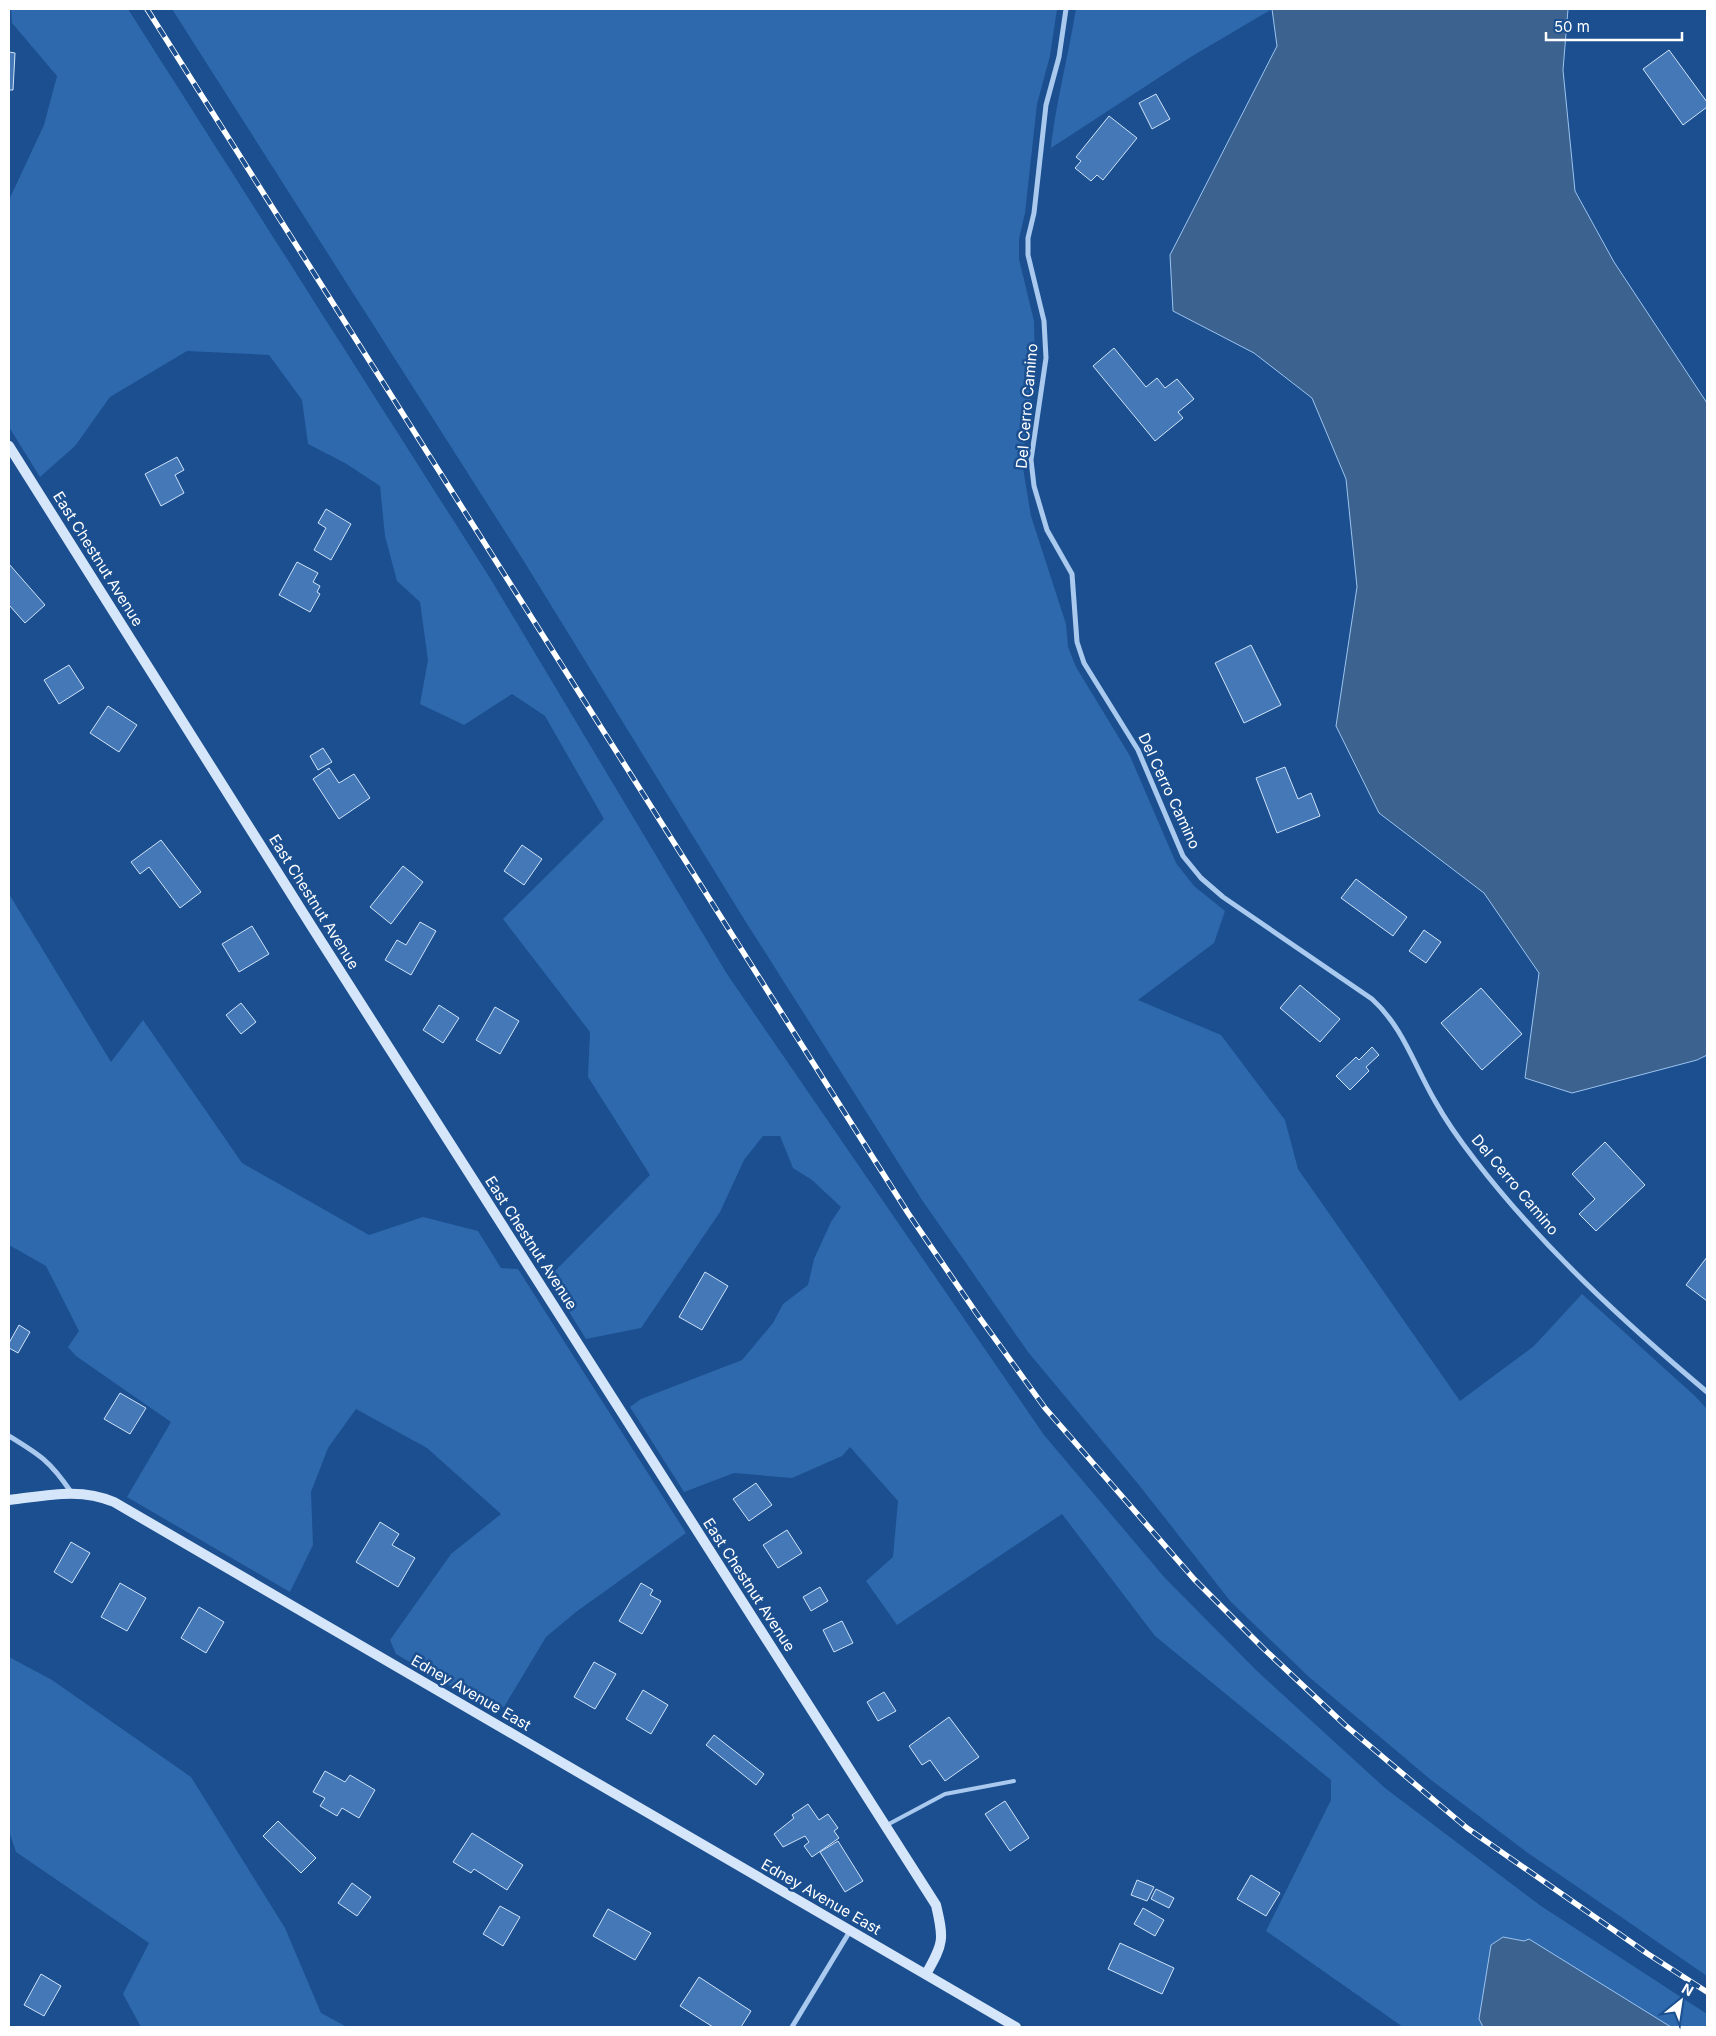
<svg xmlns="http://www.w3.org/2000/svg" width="1716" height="2036" font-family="Inter,sans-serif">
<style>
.green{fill:#2e69ad}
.water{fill:#3c6290;stroke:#9cc4f0}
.building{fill:#4478b7;stroke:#cfe3fa}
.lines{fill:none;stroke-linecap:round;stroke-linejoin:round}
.lane{stroke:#a9c9ee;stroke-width:4}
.street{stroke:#a9c9ee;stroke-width:5}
.secondary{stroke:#d6e6fa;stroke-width:10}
.rail-casing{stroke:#fff;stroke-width:5.5}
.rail{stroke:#1b4f8f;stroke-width:4;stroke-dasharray:11;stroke-linecap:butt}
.labels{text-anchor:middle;stroke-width:5;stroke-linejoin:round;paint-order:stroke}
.street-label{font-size:15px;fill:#fff;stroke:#1b4f8f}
</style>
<rect width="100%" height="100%" fill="#1b4f8f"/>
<!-- green -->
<g class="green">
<path d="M 11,9 L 128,9 L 490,578 L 727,974 L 1044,1435 L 1165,1578 L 1257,1671 L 1385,1788 L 1541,1906 L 1707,2014 L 1707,2027 L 1671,2027 L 1529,1940 L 1524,1941 L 1503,1937 L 1479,2019 L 1483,2027 L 1403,2027 L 1266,1931 L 1331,1800 L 1331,1780 L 1155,1636 L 1062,1514 L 897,1625 L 866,1581 L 893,1557 L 898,1501 L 850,1447 L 842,1456 L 792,1478 L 734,1473 L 684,1492 L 630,1407 L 641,1399 L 742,1360 L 773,1323 L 783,1304 L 808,1285 L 814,1259 L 831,1222 L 841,1207 L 812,1180 L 793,1168 L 780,1136 L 763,1136 L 744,1160 L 720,1212 L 641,1328 L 586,1339 L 543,1270 L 556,1270 L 650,1175 L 588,1077 L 590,1032 L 503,919 L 604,819 L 545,716 L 512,694 L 464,725 L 420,704 L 428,660 L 420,602 L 397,581 L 385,536 L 380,486 L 345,463 L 308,444 L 302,400 L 269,355 L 187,351 L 110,397 L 75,446 L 40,477 L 9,427 L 9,200 L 44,125 L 57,76 L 12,23 Z"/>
<path d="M 172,9 L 1057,9 L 1050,56 L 1037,104 L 1025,213 L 1019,239 L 1019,259 L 1034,321 L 1035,368 L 1022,462 L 1031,516 L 1066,624 L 1068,647 L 1076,667 L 1130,756 L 1176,863 L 1194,886 L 1225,911 L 1214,943 L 1138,1000 L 1221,1035 L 1285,1120 L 1298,1169 L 1460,1401 L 1534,1346 L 1582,1294 L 1695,1396 L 1706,1408 L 1707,1407 L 1707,1976 L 1528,1853 L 1431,1780 L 1309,1677 L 1231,1602 L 1139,1485 L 1028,1352 L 922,1200 L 739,911 L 525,563 Z"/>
<path d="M 1076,9 L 1272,9 L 1189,58 L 1051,148 L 1050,155 C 1055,105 1068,58 1076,9 Z"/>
<path d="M 9,894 L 111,1062 L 143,1020 L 242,1163 L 369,1235 L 423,1217 L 478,1231 L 501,1268 L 518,1269 L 686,1533 L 576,1612 L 546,1637 L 504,1707 L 476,1701 L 396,1654 L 390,1640 L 451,1554 L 501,1514 L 427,1448 L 356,1409 L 328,1448 L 311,1492 L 313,1545 L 290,1592 L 127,1497 L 171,1422 L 76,1356 L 68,1347 L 79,1331 L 46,1266 L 9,1245 Z"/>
<path d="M 9,1657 L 52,1680 L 191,1777 L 285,1928 L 321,2013 L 347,2027 L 141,2027 L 123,1994 L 149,1943 L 16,1852 L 9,1831 Z"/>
</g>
<!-- water -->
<g class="water">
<path d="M 1272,9 L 1568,9 L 1563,70 L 1575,191 L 1614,262 L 1707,403 L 1707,1055 L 1697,1060 L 1572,1093 L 1525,1078 L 1539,973 L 1484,893 L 1379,813 L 1336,726 L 1357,587 L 1346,479 L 1312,398 L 1254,353 L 1173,311 L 1170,255 L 1277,46 Z"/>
<path d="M 1503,1937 L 1524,1941 L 1529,1939 L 1671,2027 L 1483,2027 L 1479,2019 L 1491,1945 Z"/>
</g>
<!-- building -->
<g class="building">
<path d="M 1669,50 L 1707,102 L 1707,107 L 1683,125 L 1643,69 Z"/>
<path d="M 9,52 L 15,53 L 13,90 L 9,90 Z"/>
<path d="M 1156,94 L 1170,119 L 1152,129 L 1139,103 Z"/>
<path d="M 1109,116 L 1137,138 L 1103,180 L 1097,175 L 1091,181 L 1075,168 L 1081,161 L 1076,157 Z"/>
<path d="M 1114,348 L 1146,387 L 1157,378 L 1165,388 L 1177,379 L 1194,399 L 1178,412 L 1183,418 L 1155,441 L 1093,366 Z"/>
<path d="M 177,457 L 184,470 L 175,475 L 184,493 L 161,506 L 145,474 Z"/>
<path d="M 326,509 L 351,524 L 331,560 L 314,550 L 326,528 L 318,523 Z"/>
<path d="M 297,562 L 318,573 L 313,582 L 320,586 L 317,592 L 320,594 L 310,612 L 279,595 Z"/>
<path d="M 9,564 L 45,605 L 25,623 L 9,605 Z"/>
<path d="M 1251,645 L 1281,705 L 1244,723 L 1215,663 Z"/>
<path d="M 69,665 L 84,688 L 59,704 L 44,680 Z"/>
<path d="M 108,706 L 137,725 L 119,752 L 90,733 Z"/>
<path d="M 323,748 L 332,762 L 318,770 L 310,756 Z"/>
<path d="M 1285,767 L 1298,799 L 1311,793 L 1320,816 L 1277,833 L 1256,778 Z"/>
<path d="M 329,768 L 339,783 L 354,774 L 370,798 L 339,819 L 313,779 Z"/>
<path d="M 161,840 L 201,892 L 180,908 L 149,867 L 140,874 L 131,862 Z"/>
<path d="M 522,845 L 542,859 L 524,885 L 504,871 Z"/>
<path d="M 403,866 L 423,882 L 391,924 L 370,907 Z"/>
<path d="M 1356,879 L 1407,917 L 1393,936 L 1341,898 Z"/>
<path d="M 420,922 L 436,931 L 411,975 L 385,960 L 397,940 L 406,945 Z"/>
<path d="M 252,926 L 269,954 L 239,972 L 222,944 Z"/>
<path d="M 1424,930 L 1441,942 L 1426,963 L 1409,951 Z"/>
<path d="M 1300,985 L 1340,1019 L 1320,1042 L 1280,1008 Z"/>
<path d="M 1481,988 L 1522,1034 L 1482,1070 L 1441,1023 Z"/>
<path d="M 241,1003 L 256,1022 L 241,1034 L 226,1015 Z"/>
<path d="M 439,1005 L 459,1018 L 443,1043 L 423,1030 Z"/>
<path d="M 495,1007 L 519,1021 L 500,1054 L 476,1040 Z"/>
<path d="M 1372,1047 L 1379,1055 L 1366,1067 L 1369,1071 L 1350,1090 L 1336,1076 L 1356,1057 L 1359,1060 Z"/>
<path d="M 1605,1142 L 1645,1185 L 1596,1231 L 1579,1214 L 1595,1199 L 1572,1174 Z"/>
<path d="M 1707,1257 L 1707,1301 L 1686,1285 Z"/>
<path d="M 705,1272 L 728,1286 L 702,1330 L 679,1317 Z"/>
<path d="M 19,1325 L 30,1332 L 18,1353 L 9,1348 L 9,1343 Z"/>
<path d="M 120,1393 L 146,1408 L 130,1434 L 104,1419 Z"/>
<path d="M 756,1483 L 772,1505 L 749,1521 L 733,1499 Z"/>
<path d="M 380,1522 L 399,1534 L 392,1545 L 415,1558 L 398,1587 L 356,1562 Z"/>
<path d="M 787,1530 L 802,1553 L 778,1568 L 763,1545 Z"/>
<path d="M 71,1542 L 90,1553 L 72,1583 L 54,1572 Z"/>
<path d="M 120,1583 L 146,1598 L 127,1631 L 101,1617 Z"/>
<path d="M 641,1583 L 653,1590 L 650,1595 L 661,1601 L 642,1634 L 619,1621 Z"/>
<path d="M 820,1587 L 828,1601 L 811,1611 L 803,1597 Z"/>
<path d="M 199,1607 L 224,1622 L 206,1653 L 181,1638 Z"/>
<path d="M 842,1621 L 853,1643 L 834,1652 L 823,1630 Z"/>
<path d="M 594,1662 L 616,1674 L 595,1709 L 574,1697 Z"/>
<path d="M 643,1690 L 668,1705 L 651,1734 L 626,1719 Z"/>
<path d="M 884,1692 L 896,1711 L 878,1721 L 867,1702 Z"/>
<path d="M 949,1717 L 979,1757 L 945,1781 L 930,1760 L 922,1765 L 909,1746 Z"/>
<path d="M 714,1735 L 764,1774 L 756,1785 L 706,1745 Z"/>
<path d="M 325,1771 L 345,1782 L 350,1775 L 375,1790 L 359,1818 L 342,1808 L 337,1816 L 320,1806 L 325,1798 L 313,1792 Z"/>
<path d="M 1005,1801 L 1029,1838 L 1010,1851 L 985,1814 Z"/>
<path d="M 808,1804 L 819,1820 L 828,1814 L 838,1828 L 834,1831 L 839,1838 L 812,1857 L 804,1846 L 809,1842 L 805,1836 L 783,1847 L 774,1834 L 794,1818 L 792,1815 Z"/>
<path d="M 278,1821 L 316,1858 L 301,1873 L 263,1836 Z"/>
<path d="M 472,1833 L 523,1865 L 507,1890 L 474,1869 L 471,1873 L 453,1862 Z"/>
<path d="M 838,1841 L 863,1881 L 845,1892 L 820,1852 Z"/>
<path d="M 1251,1875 L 1280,1893 L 1266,1916 L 1237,1899 Z"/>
<path d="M 1137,1880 L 1154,1887 L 1147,1901 L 1131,1895 Z"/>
<path d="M 352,1883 L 371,1897 L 357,1916 L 338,1903 Z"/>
<path d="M 1156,1889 L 1174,1898 L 1169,1908 L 1151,1899 Z"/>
<path d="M 500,1906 L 520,1917 L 503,1946 L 483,1934 Z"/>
<path d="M 1143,1908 L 1164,1920 L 1155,1936 L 1134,1924 Z"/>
<path d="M 608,1909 L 651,1933 L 635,1960 L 593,1936 Z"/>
<path d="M 1120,1943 L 1174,1968 L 1162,1994 L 1108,1969 Z"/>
<path d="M 41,1974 L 61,1986 L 44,2016 L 24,2005 Z"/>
<path d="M 699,1977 L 751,2011 L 741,2027 L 713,2027 L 680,2006 Z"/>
</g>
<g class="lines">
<!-- lane -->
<path class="lane" d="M 887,1825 L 945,1794 L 1014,1781"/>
<!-- street -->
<g class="street">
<path d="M 1066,9 L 1059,57 L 1046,105 L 1034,213 L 1028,238 L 1028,255 L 1044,321 L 1046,358 L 1031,460 L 1034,486 L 1047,530 L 1072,574 L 1077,642 L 1084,663 L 1138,750 L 1183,856 L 1201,878 L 1223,897 L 1372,999 C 1403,1027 1414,1065 1435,1101 C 1446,1121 1461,1142 1475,1160 C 1542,1247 1624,1322 1707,1392"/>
<path d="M 9,1436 C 40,1455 50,1461 71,1492"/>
<path d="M 792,2027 L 850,1931"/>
</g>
<!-- secondary -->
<g class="secondary">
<path d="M 9,446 L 312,927 L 936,1905 C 944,1939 944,1943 926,1974"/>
<path d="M 9,1500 C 45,1496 79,1487 114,1502 L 1016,2027"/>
</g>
<defs>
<path id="rail" d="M 147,9 L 908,1213 L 977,1314 L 1045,1408 L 1194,1579 L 1264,1649 L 1345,1725 L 1467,1828 L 1648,1954 L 1707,1992"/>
</defs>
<!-- rail casing -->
<use href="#rail" class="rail-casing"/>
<!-- rail -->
<use href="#rail" class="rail"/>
</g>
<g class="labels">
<!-- street labels -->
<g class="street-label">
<text transform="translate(1027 406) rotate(-85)" y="5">Del Cerro Camino</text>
<text transform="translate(98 559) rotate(58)" y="5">East Chestnut Avenue</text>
<text transform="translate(1169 791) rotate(65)" y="5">Del Cerro Camino</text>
<text transform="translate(314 902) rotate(58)" y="5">East Chestnut Avenue</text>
<text transform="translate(1515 1185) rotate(50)" y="5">Del Cerro Camino</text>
<text transform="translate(531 1243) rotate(57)" y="5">East Chestnut Avenue</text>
<text transform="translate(749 1585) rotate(57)" y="5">East Chestnut Avenue</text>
<text transform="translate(471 1693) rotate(30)" y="5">Edney Avenue East</text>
<text transform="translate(821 1897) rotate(30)" y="5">Edney Avenue East</text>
</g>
</g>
<!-- border -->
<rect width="1716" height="2036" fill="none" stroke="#ffffff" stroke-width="20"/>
<!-- north arrow -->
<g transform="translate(1681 2001) rotate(30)" stroke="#1b4f8f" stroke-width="4" paint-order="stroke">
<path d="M0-4L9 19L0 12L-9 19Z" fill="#ffffff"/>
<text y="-8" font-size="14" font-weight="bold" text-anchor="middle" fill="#ffffff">N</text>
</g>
<!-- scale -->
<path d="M1546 32v8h136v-8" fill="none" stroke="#ffffff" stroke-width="2.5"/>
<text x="1554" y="32" font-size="15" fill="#ffffff" stroke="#1b4f8f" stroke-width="4" paint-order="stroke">50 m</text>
</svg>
